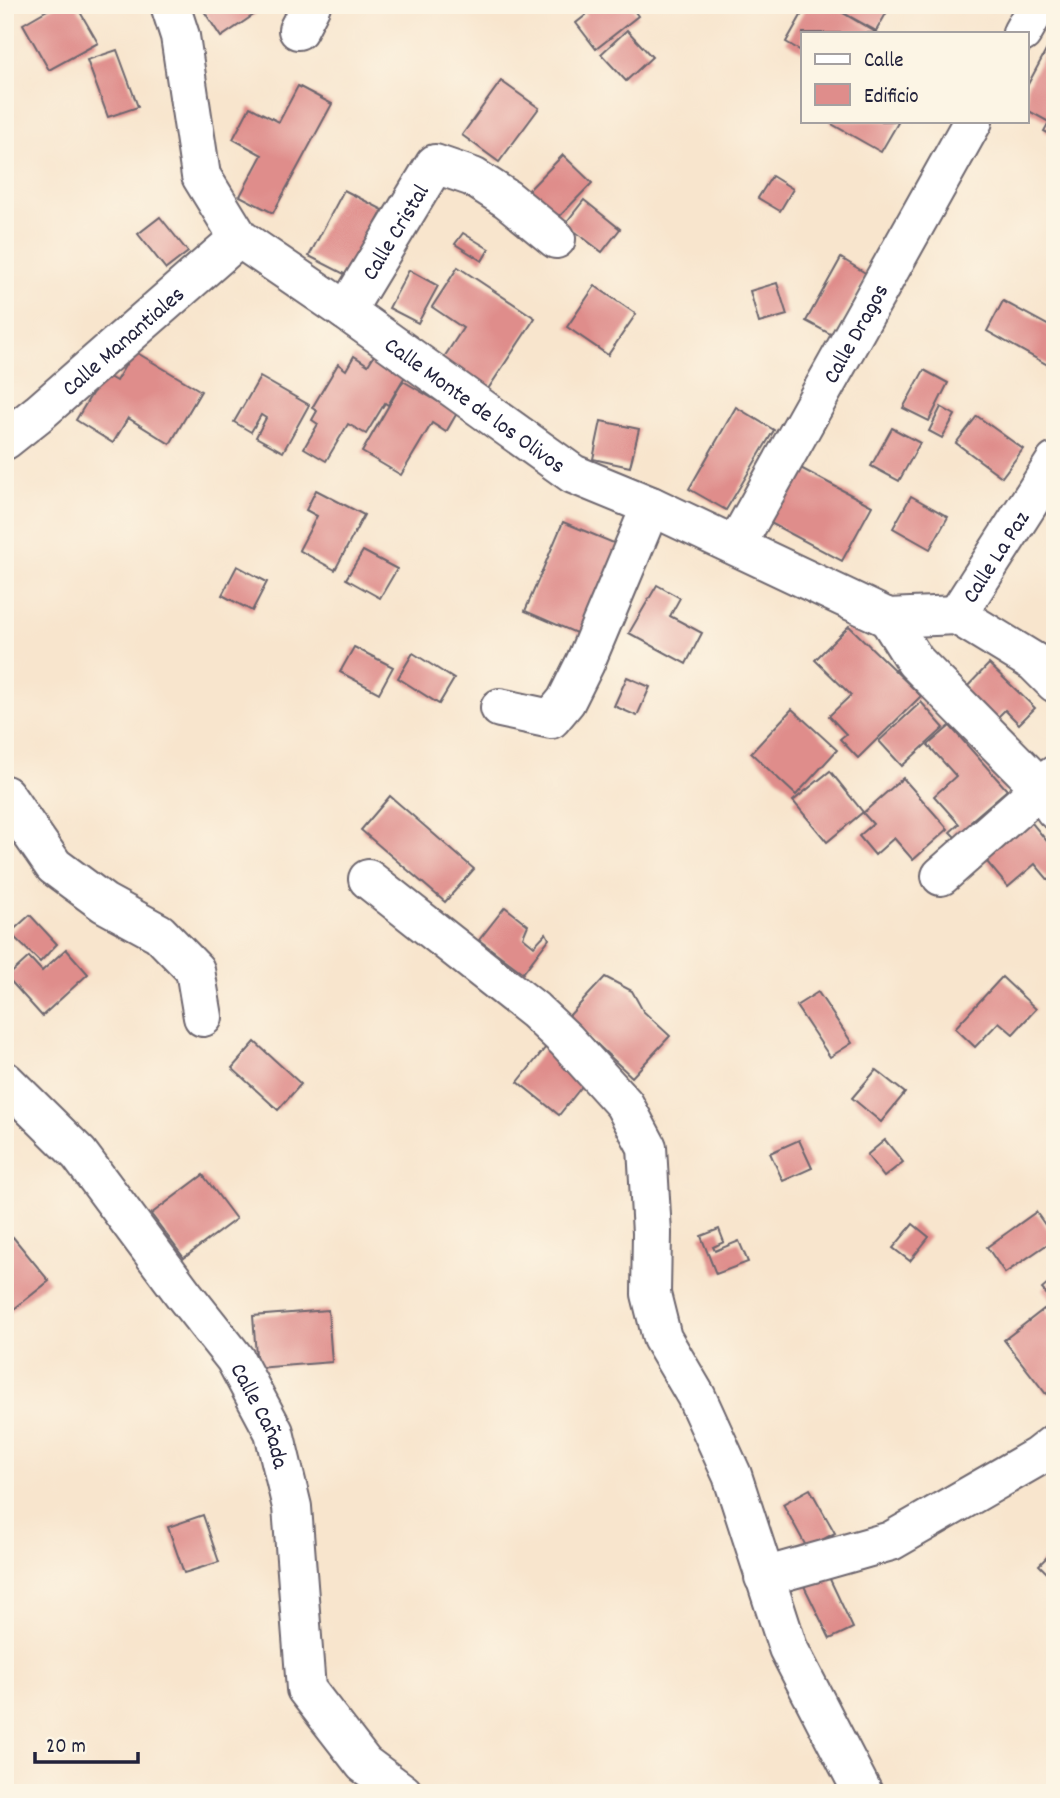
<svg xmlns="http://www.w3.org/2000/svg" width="1060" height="1798" font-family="Dekko,sans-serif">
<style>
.building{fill:#df8d8b}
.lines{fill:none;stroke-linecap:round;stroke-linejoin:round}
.minor-casing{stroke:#6d666e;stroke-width:42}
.minor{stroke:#fff;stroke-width:38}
.labels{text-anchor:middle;stroke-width:5;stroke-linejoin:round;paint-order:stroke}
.street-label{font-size:23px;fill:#22223b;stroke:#fcf5e5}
</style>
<rect width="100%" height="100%" fill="#fcf5e5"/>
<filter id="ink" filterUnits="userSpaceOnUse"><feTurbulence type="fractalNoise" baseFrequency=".0143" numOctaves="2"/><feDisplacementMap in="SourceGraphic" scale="14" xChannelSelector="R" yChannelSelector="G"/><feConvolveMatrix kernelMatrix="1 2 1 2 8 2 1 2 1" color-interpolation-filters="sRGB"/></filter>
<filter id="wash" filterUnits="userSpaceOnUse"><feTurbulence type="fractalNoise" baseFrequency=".00686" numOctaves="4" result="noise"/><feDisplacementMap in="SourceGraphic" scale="28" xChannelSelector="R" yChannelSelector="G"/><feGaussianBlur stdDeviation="1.57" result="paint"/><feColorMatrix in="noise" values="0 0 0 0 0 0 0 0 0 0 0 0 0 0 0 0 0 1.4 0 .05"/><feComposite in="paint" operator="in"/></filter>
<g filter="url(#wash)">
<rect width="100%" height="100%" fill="#f8e5cd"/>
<g id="blocks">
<!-- building -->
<g class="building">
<path d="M 56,5 L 76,5 L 98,43 L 49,70 L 23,24 Z"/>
<path d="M 200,5 L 258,5 L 261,10 L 221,37 Z"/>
<path d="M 579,5 L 630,5 L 638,16 L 596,49 L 576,23 L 586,15 Z"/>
<path d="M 807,5 L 891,5 L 876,31 L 836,9 L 877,33 L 803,33 L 803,52 L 786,42 Z"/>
<path d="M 627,30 L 652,57 L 626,81 L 601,54 Z"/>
<path d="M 1055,34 L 1055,137 L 1044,131 L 1049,122 L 1027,110 L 1027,86 Z"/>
<path d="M 117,50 L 138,107 L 108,117 L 87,60 Z"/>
<path d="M 501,81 L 539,108 L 499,162 L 462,135 Z"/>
<path d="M 298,86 L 332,104 L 273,213 L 240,196 L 262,155 L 233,139 L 250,107 L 279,122 Z"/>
<path d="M 832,121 L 899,121 L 881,152 L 830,123 Z"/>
<path d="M 563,155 L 592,183 L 553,223 L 524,195 Z"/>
<path d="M 772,176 L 793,189 L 780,211 L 758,198 Z"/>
<path d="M 344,190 L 383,210 L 348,276 L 309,256 Z"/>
<path d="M 584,200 L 620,229 L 602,252 L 565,224 Z"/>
<path d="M 160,217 L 188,252 L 166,269 L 138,234 Z"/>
<path d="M 463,233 L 489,249 L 482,261 L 455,244 Z"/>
<path d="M 841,258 L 867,274 L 832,335 L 806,321 Z"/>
<path d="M 458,267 L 535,318 L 486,392 L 441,362 L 463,328 L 432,307 Z"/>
<path d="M 409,270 L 438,286 L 418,323 L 389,308 Z"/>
<path d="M 777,283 L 787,315 L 759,323 L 750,291 Z"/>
<path d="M 595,286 L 636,314 L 608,355 L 567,327 Z"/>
<path d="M 1003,301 L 1055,329 L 1055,369 L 987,331 Z"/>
<path d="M 134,351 L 201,391 L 170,444 L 128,418 L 113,443 L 76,420 L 104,374 L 116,381 Z"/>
<path d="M 376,352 L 394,363 L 391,368 L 405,376 L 388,405 L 385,403 L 366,434 L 348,424 L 326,461 L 304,448 L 318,424 L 312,420 L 317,411 L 312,408 L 338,364 L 346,370 L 354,356 L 368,365 Z"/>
<path d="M 924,370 L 948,383 L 929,421 L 903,408 Z"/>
<path d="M 260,377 L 309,405 L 283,452 L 256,437 L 266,418 L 261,415 L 251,432 L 234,422 Z"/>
<path d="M 403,381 L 457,413 L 446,432 L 432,423 L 401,475 L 362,452 Z"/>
<path d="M 736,407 L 774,430 L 726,510 L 689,489 Z"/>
<path d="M 941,407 L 955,415 L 942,438 L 929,431 Z"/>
<path d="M 977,416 L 1023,449 L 1002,477 L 956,443 Z"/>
<path d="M 601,421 L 639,429 L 630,467 L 593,459 Z"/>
<path d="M 892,428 L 920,443 L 899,481 L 871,466 Z"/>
<path d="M 795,465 L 872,506 L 842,561 L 765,520 Z"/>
<path d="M 316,490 L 364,515 L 335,570 L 299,550 L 317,516 L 306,510 Z"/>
<path d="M 911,496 L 948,517 L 930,549 L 893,528 Z"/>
<path d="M 563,522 L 621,546 L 583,636 L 525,611 Z"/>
<path d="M 363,551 L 397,569 L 380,598 L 346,579 Z"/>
<path d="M 237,566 L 267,582 L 252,611 L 222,595 Z"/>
<path d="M 657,585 L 680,598 L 670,616 L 702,633 L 686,664 L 629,633 Z"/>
<path d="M 849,626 L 921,696 L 858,758 L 840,739 L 846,734 L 829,716 L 851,695 L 815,660 Z"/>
<path d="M 354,647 L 393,667 L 379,693 L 340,672 Z"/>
<path d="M 413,653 L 454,679 L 439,704 L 398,678 Z"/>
<path d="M 989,664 L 1035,708 L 1019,724 L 1005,710 L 993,722 L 962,692 Z"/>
<path d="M 627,677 L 650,687 L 637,716 L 614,706 Z"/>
<path d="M 921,702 L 944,728 L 902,766 L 879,741 Z"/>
<path d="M 792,709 L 837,750 L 796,795 L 751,753 Z"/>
<path d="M 950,726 L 1007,790 L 971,821 L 978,830 L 962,844 L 950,832 L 959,824 L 934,796 L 956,776 L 928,745 Z"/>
<path d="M 830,771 L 863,812 L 827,842 L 793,801 Z"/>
<path d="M 903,778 L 948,829 L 913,860 L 894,838 L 875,855 L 859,836 L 873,824 L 863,813 Z"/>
<path d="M 390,796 L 474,869 L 445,902 L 361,830 Z"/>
<path d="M 1023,812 L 1055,851 L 1055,888 L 1035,864 L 1008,887 L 977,850 Z"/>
<path d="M 505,907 L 528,925 L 523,937 L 534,946 L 546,933 L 549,939 L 523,973 L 479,940 Z"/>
<path d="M 30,915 L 57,944 L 40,962 L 10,933 Z"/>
<path d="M 66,949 L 88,974 L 42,1016 L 7,977 L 29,957 L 42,971 Z"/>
<path d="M 605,977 L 632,991 L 643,1011 L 670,1036 L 632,1077 L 568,1017 Z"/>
<path d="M 1002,977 L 1036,1009 L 1013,1034 L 999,1022 L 975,1047 L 955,1028 Z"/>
<path d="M 818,992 L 852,1043 L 830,1057 L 796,1006 Z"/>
<path d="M 255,1042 L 301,1084 L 278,1110 L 232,1068 Z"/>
<path d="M 546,1047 L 587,1080 L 559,1115 L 518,1082 Z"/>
<path d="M 876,1070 L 905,1093 L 881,1122 L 852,1098 Z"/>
<path d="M 799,1140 L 812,1168 L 783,1181 L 770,1153 Z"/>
<path d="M 885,1140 L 903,1162 L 884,1177 L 867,1155 Z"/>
<path d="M 203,1175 L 236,1219 L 184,1258 L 151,1214 Z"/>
<path d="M 1036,1212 L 1055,1239 L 1005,1273 L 987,1247 Z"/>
<path d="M 913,1224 L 929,1237 L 910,1261 L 893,1248 Z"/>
<path d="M 719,1229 L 724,1242 L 713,1247 L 715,1251 L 739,1241 L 748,1262 L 716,1274 L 701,1236 Z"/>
<path d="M 13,1237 L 49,1281 L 9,1313 L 5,1308 L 5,1243 Z"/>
<path d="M 1055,1278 L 1055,1304 L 1042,1289 Z"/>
<path d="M 1044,1309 L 1055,1322 L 1055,1386 L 1046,1394 L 1004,1340 Z"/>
<path d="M 328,1310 L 332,1362 L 257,1368 L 253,1316 Z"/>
<path d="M 810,1489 L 835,1533 L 807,1548 L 783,1504 Z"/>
<path d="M 203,1515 L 219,1562 L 184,1573 L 168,1527 Z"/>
<path d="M 1055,1549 L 1055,1581 L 1039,1565 Z"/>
<path d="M 828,1575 L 853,1628 L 830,1639 L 804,1586 Z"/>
</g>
</g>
</g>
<g filter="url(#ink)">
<use href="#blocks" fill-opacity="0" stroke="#6d666e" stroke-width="2"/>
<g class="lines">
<defs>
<g id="minor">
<path id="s1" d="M 170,5 L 180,36 L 201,176 L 239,238 L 346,311 L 573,474 L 651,506 L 888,618 L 957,615"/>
<path d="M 298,30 L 311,5"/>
<path d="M 1022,33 L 1038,5"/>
<path id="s2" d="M 346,311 L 435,164 L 473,177 L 507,199 L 556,239"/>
<path id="s3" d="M 5,440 L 39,413 L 239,238"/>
<path id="s4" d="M 736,545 L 973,121"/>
<path id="s5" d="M 957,615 L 1055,462"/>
<path d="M 957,615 L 1034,662 L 1055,683"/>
<path d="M 888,618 L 915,661 L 1040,787 L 1055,810"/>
<path d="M 500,708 L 551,719 L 566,701 L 585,663 L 651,506"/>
<path d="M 5,795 L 54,866 L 104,903 L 159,933 L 195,970 L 203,1017"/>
<path d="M 941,876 L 1055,775"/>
<path d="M 368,879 L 534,1010 L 566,1040 L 624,1104 L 647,1147 L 652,1233 L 651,1294 L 662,1338 L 696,1396 L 732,1475 L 788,1648 L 863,1793"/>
<path id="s6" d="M 5,1081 L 79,1154 L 185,1296 L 235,1359 L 274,1432 L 292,1507 L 306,1689 L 364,1764 L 403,1793"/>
<path d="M 764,1577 L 891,1541 L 1037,1457 L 1055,1443"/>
</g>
</defs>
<!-- minor casing -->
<use href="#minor" class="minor-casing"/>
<!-- minor -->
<use href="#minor" class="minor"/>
</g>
</g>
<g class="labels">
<!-- street labels -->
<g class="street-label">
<text dy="8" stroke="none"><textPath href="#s2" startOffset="93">Calle Cristal</textPath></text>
<text dy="8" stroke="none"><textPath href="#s4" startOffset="243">Calle Dragos</textPath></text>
<text dy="8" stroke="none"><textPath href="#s3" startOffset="154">Calle Manantiales</textPath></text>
<text dy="8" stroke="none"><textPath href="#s1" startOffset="536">Calle Monte de los Olivos</textPath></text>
<text dy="8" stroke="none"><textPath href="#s5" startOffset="70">Calle La Paz</textPath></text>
<text dy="8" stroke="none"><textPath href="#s6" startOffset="424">Calle Cañada</textPath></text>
</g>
</g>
<!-- margin -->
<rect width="1060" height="1798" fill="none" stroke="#fcf5e5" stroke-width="28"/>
<!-- legend -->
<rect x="801" y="32" width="228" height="91" fill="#fcf5e5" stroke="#a5a1a1" stroke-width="2"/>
<rect x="815" y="54" width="35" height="10" fill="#ffffff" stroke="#a5a1a1" stroke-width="2"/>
<text x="864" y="66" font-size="21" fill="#22223b">Calle</text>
<rect x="815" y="84" width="35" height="21" fill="#df8d8b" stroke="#a5a1a1" stroke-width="2"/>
<text x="864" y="102" font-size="21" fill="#22223b">Edificio</text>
<!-- scale -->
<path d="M35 1752v10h103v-10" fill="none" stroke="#22223b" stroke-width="3.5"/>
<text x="46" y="1752" font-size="21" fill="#22223b" stroke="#fcf5e5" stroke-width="5" paint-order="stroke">20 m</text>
</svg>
